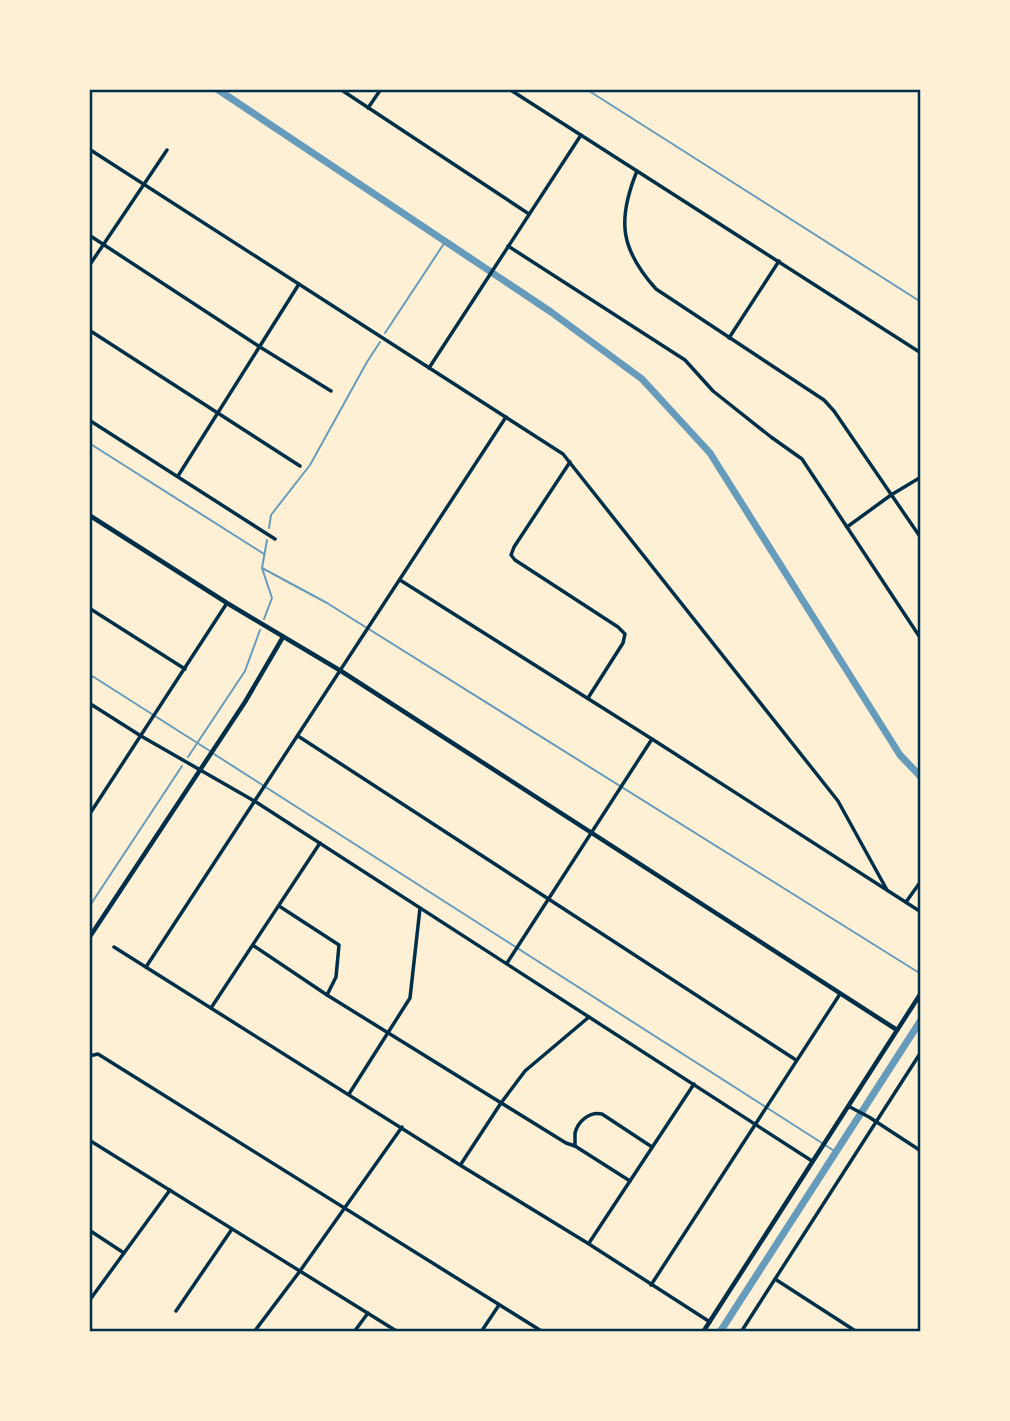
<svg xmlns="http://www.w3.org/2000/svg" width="1010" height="1421" font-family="'Work Sans',sans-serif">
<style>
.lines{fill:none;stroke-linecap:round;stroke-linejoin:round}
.stream{stroke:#669bbc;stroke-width:2}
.canal{stroke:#669bbc;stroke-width:7}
.minor{stroke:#003049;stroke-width:3.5}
.tertiary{stroke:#003049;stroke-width:4.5}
.neatline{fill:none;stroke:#003049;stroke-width:2.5}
</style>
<rect width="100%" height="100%" fill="#fdf0d5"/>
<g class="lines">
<!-- stream -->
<g class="stream">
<path d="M 586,89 L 921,302"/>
<path d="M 385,333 L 445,242"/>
<path d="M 89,443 L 264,554"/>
<path d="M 269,528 L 271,515 L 310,465 L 367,362 L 380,342"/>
<path d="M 262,568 L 327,603 L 921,974"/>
<path d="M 264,619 L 272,598 L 262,568 L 267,540"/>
<path d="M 89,674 L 210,751"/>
<path d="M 214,754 L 836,1152"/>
<path d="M 188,757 L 245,671 L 260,630"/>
<path d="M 89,907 L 182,766"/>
</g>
<!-- canal -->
<g class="canal">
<path d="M 217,89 L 551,312 L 642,379 L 710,453 L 900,755 L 921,777"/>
<path d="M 720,1332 L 921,1020"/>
</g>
<!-- minor -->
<g class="minor">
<path d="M 340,89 L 529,214"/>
<path d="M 509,89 L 921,353"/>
<path d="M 368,108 L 381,89"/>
<path d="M 89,149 L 563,454 L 838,801 L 887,890"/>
<path d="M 637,171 C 617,220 620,249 656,289 L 824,400 L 834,411 L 921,538"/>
<path d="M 89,235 L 260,347 L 331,391"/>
<path d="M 508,246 L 685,360 L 713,391 L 771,437 L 802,459 L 921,639"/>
<path d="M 89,266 L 167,150"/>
<path d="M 89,330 L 300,466"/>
<path d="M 729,338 L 779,261"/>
<path d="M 429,368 L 581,135"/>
<path d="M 89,420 L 275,539"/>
<path d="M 570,462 L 514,547 L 511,555 L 515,560 L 618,627 L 625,634 L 623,643 L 588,698"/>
<path d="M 178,476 L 299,284"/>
<path d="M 847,527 L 891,495 L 921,477"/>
<path d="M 400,580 L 652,739 L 921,912"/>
<path d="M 89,608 L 185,669"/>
<path d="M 89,703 L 141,736 L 256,802 L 812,1161"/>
<path d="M 298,736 L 796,1060"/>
<path d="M 89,815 L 227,603"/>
<path d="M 906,902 L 921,881"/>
<path d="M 254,946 L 327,995 L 336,977 L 339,945 L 279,906"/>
<path d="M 114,947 L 460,1165 L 589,1244 L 710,1322"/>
<path d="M 507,963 L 652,739"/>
<path d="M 146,967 L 506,417"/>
<path d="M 327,995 L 566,1143 L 575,1146"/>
<path d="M 211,1008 L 320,843"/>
<path d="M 89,1056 L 98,1054 L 543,1332"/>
<path d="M 349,1094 L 410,998 L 420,908"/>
<path d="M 848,1106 L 869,1117 L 921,1151"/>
<path d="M 89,1140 L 398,1332"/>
<path d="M 461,1164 L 501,1103 L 525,1071 L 589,1017"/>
<path d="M 630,1181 L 575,1146 C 575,1144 575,1135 575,1133 C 578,1121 590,1111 602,1114 L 652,1147"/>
<path d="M 89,1230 L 124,1253"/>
<path d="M 589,1243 L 694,1084"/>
<path d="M 775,1279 L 857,1332"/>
<path d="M 651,1285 L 840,994"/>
<path d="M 89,1301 L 170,1190"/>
<path d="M 176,1311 L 232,1229"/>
<path d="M 254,1332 L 300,1271 L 402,1127"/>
<path d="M 354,1332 L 368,1313"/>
<path d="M 481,1332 L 499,1305"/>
<path d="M 741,1332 L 921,1052"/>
</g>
<!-- tertiary -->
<g class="tertiary">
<path d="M 89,515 L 227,603 L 341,671 L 897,1030"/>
<path d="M 89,938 L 245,702 L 283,637"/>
<path d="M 703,1332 L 921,993"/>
</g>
</g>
<!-- border -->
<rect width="1010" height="1421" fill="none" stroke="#fdf0d5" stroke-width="182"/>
<rect x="91" y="91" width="828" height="1239" class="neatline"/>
</svg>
